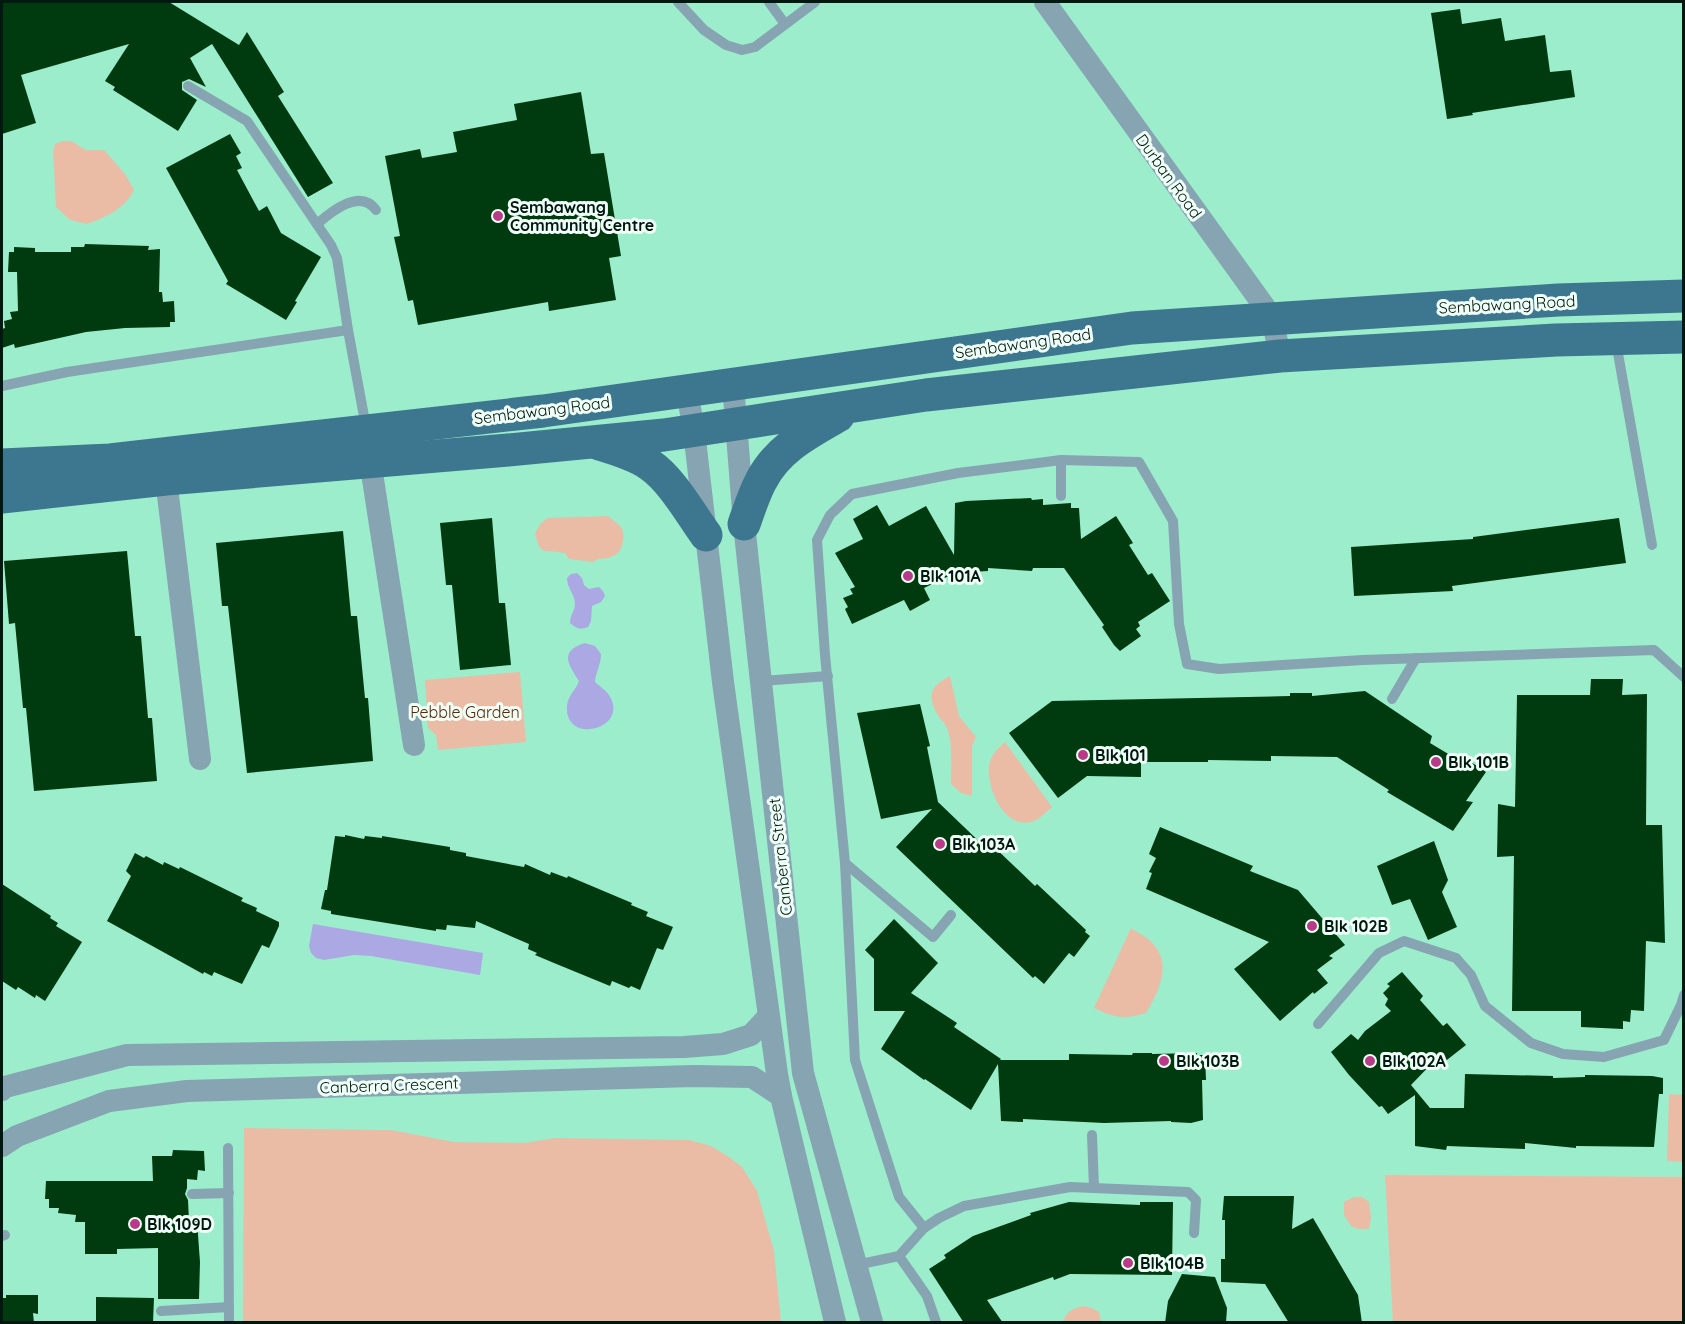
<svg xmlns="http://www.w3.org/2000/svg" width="1685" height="1324" font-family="Quicksand,sans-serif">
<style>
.green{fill:#eabca6}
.water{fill:#aca8e3}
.building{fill:#003b10}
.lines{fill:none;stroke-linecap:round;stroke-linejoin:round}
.service{stroke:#87a4b2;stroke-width:10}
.minor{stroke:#87a4b2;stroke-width:22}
.primary{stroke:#3c778f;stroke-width:33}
.poi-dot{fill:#b93b88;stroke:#effef7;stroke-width:2}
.labels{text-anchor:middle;stroke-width:6;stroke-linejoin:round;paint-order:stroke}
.street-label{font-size:16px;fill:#011810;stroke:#effef7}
.poi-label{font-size:16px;font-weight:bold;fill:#011810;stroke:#effef7;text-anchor:start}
.park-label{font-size:16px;fill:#5f2704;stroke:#effef7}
</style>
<rect width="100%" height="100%" fill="#9cedcc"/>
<!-- green -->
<g class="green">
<path d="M 63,141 L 71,141 L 86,150 L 104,150 L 125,174 L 134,190 C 126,208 105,218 87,224 L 70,220 L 56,207 L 53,151 L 55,144 Z"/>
<path d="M 608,516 C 612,520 620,524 622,529 C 626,539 622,554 611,557 C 604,560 600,557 593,562 L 569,559 L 565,553 C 544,549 541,558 535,533 L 541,523 L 548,518 Z"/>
<path d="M 520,672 L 526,742 L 438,750 L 436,735 L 428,728 L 425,680 Z"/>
<path d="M 950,676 L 959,716 L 976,737 L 972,746 L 972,796 L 961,793 L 951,784 C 951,766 953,744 947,728 C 945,723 941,720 939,717 C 926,696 930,686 950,676 Z"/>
<path d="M 1005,742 L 1052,807 C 1047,811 1040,819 1034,821 C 1004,832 986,787 989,765 C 991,755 998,748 1005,742 Z"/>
<path d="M 1131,928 C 1138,933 1149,938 1154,945 C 1172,966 1158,993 1146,1013 C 1123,1020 1116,1018 1094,1008 Z"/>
<path d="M 1669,1094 L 1683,1095 L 1683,1162 L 1667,1161 Z"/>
<path d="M 244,1128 L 391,1130 L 454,1142 L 524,1143 L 555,1138 L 689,1140 L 711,1146 L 729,1157 L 742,1167 L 757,1191 L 774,1251 L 781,1322 L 243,1322 Z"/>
<path d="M 1385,1175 L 1683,1177 L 1683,1322 L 1393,1322 Z"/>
<path d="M 1354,1197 L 1362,1197 L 1369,1202 L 1371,1218 L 1369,1229 L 1358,1229 L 1351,1226 L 1344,1215 L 1344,1202 Z"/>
<path d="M 1084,1306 L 1092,1308 L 1099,1312 L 1101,1322 L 1063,1322 C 1066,1312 1073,1308 1084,1306 Z"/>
</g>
<!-- water -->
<g class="water">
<path d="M 577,573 L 582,578 L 584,585 L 589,589 L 599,587 L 603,591 L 605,596 L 601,602 L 592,606 L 591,621 L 588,627 C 580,630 577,629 570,623 C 570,615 575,611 575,603 C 574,593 567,588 567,578 L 571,574 Z"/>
<path d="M 585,643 L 595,646 L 601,654 C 601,665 596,671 595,682 C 599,686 606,690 609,695 C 631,729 564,746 567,706 C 568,695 576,690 579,681 C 568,664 559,651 585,643 Z"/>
<path d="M 313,924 L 483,953 L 480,975 L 371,956 L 354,955 L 324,960 L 316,958 L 311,953 L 309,946 Z"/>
</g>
<!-- building -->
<g class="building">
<path d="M 2,2 L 169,2 L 239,45 L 247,32 L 284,92 L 278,96 L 333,183 L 308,197 L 212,44 L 190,58 L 206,87 L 189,79 L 182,82 L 182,90 L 197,100 L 178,131 L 113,90 L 115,87 L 105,81 L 129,44 L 21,75 L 36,123 L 2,134 Z"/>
<path d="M 1460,9 L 1462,24 L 1501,18 L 1505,41 L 1545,35 L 1550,72 L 1571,70 L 1575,97 L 1472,113 L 1473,115 L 1447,119 L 1431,13 Z"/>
<path d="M 581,92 L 591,154 L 604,153 L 621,256 L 609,258 L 616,300 L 549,311 L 548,302 L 418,325 L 413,300 L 408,301 L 400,264 L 394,237 L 400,236 L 385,156 L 420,149 L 422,158 L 457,152 L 453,132 L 517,120 L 514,104 Z"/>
<path d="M 230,134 L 241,153 L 236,156 L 242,168 L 237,170 L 259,211 L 267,206 L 281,233 L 321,257 L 295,301 L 297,302 L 286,320 L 226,284 L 228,281 L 166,168 Z"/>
<path d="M 85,244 L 149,246 L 148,250 L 160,249 L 159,292 L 162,292 L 163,302 L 174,301 L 175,322 L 170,322 L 170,327 L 125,328 L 86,332 L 15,348 L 14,344 L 2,348 L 2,329 L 5,328 L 4,321 L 12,319 L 10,312 L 18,311 L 17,272 L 8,272 L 9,252 L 14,252 L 14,247 L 35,248 L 35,252 L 71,252 L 71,247 L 84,247 Z"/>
<path d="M 1031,498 L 1032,500 L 1043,499 L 1043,505 L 1071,503 L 1071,508 L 1079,508 L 1081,539 L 1116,516 L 1133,543 L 1129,545 L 1148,575 L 1152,573 L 1170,601 L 1138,622 L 1140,626 L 1136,629 L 1141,636 L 1120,651 L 1114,645 L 1102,627 L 1104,625 L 1064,568 L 1033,568 L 1032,571 L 988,568 L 988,571 L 955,573 L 924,588 L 930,600 L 910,611 L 904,600 L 852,624 L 845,609 L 848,607 L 843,598 L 853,594 L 850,589 L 855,587 L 835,553 L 863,539 L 853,519 L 877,505 L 889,526 L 926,506 L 954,555 L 955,503 L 966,501 Z"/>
<path d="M 492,518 L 499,603 L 505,603 L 511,665 L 460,670 L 452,585 L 446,585 L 440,523 Z"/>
<path d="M 1619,518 L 1626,563 L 1452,586 L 1453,591 L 1354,596 L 1351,547 L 1473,539 L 1473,537 Z"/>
<path d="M 343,531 L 351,616 L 357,616 L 365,698 L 368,698 L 373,761 L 247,773 L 228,606 L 222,606 L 216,543 Z"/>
<path d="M 127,551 L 135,636 L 141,636 L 148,718 L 152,718 L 157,781 L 34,791 L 26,708 L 23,708 L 15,623 L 9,624 L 4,561 Z"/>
<path d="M 1591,679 L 1623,679 L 1622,695 L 1647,694 L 1646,825 L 1662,825 L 1665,943 L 1646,941 L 1644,1011 L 1631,1010 L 1630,1022 L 1623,1021 L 1623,1029 L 1581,1027 L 1581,1011 L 1512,1011 L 1514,856 L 1497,857 L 1498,804 L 1515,807 L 1517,695 L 1590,695 Z"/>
<path d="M 1365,691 L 1432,736 L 1430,743 L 1455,758 L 1459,754 L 1486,772 L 1466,801 L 1473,802 L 1453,831 L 1387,792 L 1389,790 L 1337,757 L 1271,756 L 1271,761 L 1208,760 L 1208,762 L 1141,762 L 1141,777 L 1087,776 L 1058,798 L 1009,733 L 1052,701 L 1290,696 L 1290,693 L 1312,693 L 1312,696 Z"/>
<path d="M 920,704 L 930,746 L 927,747 L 938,802 L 987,849 L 991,844 L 1035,886 L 1037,884 L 1086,930 L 1085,932 L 1090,936 L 1074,957 L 1069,953 L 1044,984 L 1035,976 L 1033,978 L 896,847 L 932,809 L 881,819 L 857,713 Z"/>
<path d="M 1160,827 L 1253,866 L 1250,871 L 1298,890 L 1345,945 L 1329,956 L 1333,958 L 1317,970 L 1328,983 L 1314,994 L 1313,992 L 1280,1021 L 1234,969 L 1269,942 L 1146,889 L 1152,873 L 1149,872 L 1156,858 L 1149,854 Z"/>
<path d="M 345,835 L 364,839 L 365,836 L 382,838 L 382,836 L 450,847 L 450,850 L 466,853 L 466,856 L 524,867 L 525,864 L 550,875 L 551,872 L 567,878 L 568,876 L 632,903 L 631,905 L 648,912 L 646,916 L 673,927 L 663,950 L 657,948 L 640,990 L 631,986 L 629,988 L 612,981 L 610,986 L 554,963 L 535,955 L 537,953 L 528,949 L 529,944 L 476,921 L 475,928 L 447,925 L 446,930 L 436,929 L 436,931 L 331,914 L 331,911 L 321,909 L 325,890 L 327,890 L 335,836 L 345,837 Z"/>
<path d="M 1434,841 L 1448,880 L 1442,892 L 1457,927 L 1428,940 L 1410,899 L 1392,905 L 1377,866 Z"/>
<path d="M 135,853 L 144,858 L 146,856 L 163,865 L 164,862 L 179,869 L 180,867 L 243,898 L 241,901 L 257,908 L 256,911 L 279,922 L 279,926 L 269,948 L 262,945 L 242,984 L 214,972 L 212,976 L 204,972 L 203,974 L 107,921 L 131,876 L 126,871 Z"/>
<path d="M 2,884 L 51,916 L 50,918 L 58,923 L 56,926 L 82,942 L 45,1001 L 36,995 L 35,998 L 18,987 L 16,990 L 2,981 Z"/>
<path d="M 894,919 L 938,963 L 911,993 L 957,1023 L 954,1027 L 1001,1059 L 1000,1060 L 1069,1060 L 1069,1054 L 1132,1055 L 1133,1053 L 1152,1053 L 1152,1054 L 1197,1053 L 1197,1055 L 1205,1055 L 1206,1080 L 1202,1080 L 1203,1120 L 1191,1123 L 1171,1122 L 1171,1121 L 1104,1123 L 1023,1119 L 1023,1122 L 1001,1121 L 998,1064 L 971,1110 L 925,1079 L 924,1080 L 881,1049 L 905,1011 L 874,1011 L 874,959 L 865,950 Z"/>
<path d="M 1402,972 L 1423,996 L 1420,1000 L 1443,1026 L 1447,1023 L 1466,1045 L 1443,1063 L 1439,1056 L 1411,1085 L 1430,1108 L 1464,1108 L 1465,1074 L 1553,1076 L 1553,1078 L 1585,1077 L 1585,1075 L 1652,1076 L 1663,1078 L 1663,1094 L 1659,1094 L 1654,1147 L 1576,1146 L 1576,1148 L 1525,1143 L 1525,1149 L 1447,1146 L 1446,1150 L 1415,1146 L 1415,1095 L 1388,1114 L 1382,1106 L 1379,1107 L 1349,1075 L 1331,1052 L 1351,1034 L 1358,1040 L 1365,1031 L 1391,1011 L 1385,1005 L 1388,999 L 1383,993 L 1390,986 L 1387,984 Z"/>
<path d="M 173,1150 L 204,1151 L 205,1171 L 198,1170 L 197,1180 L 187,1179 L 187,1188 L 185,1194 L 188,1200 L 189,1221 L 197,1221 L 200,1262 L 199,1299 L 158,1299 L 158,1248 L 117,1249 L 117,1254 L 85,1254 L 85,1222 L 75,1222 L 76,1215 L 58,1213 L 59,1208 L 49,1208 L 49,1199 L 45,1199 L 46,1181 L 153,1181 L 152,1156 L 172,1156 Z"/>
<path d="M 1224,1196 L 1294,1196 L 1292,1229 L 1313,1218 L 1358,1295 L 1362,1323 L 1289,1323 L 1265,1284 L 1221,1282 L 1221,1259 L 1225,1259 L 1225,1220 L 1222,1220 Z"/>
<path d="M 1069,1202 L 1140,1205 L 1140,1202 L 1173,1202 L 1172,1275 L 1070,1274 L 1054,1280 L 1053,1277 L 987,1300 L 1003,1323 L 964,1323 L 929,1269 L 946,1258 L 944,1255 L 973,1236 L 1031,1215 L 1030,1213 Z"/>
<path d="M 1182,1274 L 1215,1277 L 1227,1308 L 1226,1323 L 1165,1323 L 1168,1301 Z"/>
<path d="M 6,1295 L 38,1295 L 38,1314 L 33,1313 L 34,1323 L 2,1323 L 2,1298 L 6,1298 Z"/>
<path d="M 96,1297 L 154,1298 L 153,1323 L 96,1323 Z"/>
</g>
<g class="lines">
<!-- service -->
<g class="service">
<path d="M 678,2 L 704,30 L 726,45 L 742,50 L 755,47 L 815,2"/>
<path d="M 769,2 L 785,24"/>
<path d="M 188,86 L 247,121 L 331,245 L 337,258 L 348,330 L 366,427"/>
<path d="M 317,224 C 332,211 360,188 376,210"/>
<path d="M 1616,342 L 1652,545"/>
<path d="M 2,386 L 67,372 L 348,330"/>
<path d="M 1061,460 L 1061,496"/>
<path d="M 761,681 L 828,676"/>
<path d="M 1392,699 L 1416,658"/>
<path d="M 845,863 L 933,937 L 951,915"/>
<path d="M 1318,1024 L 1379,953 L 1404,941 L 1456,958 L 1471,975 L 1485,1006 L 1531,1043 L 1563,1054 L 1604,1057 L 1664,1040 L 1681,1005 L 1684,995"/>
<path d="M 1092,1135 L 1094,1188"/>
<path d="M 228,1148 L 229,1322"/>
<path d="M 192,1194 L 229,1193"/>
<path d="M 924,1228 L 899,1197 L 855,1060 L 845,863 L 825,655 L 817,540 L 830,515 L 852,494 L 958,473 L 1061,460 L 1139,462 L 1173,521 L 1179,624 L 1187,664 L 1219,669 L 1363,660 L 1654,650 L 1684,677"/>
<path d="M 2,1236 L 5,1235"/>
<path d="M 899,1256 L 927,1296 L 936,1322"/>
<path d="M 856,1265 L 899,1256 L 924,1228 L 939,1218 L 964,1206 L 1070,1187 L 1188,1192 L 1196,1200 L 1194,1233"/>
<path d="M 161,1311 L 229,1307"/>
</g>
<!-- minor -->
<g class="minor">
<path d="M 1045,2 L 1272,317 L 1280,356"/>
<path d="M 733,384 L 744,524 L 803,1073 L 872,1322"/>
<path d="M 687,391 L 694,431 L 723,682 L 777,1074 L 781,1096 L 835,1322"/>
<path d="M 368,447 L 414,745"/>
<path d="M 166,479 L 200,759"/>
<path d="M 2,1090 L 5,1087 L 127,1055 L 684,1047 L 723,1044 L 751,1035 L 768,1017"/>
<path d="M 2,1146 L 17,1136 L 109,1101 L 187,1091 L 693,1076 L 752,1077 L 781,1096"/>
</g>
<!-- primary -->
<g class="primary">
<path d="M 599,444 C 616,449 636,455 650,465 C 672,480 690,513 706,535"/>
<path d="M 2,465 L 110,460 L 543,411 L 1132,328 L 1558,300 L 1684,296"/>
<path d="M 2,497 L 166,479 L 508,450 L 664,435 L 926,395 L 1280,356 L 1556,340 L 1684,337"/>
<path d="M 744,524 C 749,510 754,494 761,481 C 777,449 808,433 838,416"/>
</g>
</g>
<!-- markers -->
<g class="poi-dot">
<circle cx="498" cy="216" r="6"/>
<circle cx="908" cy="576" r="6"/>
<circle cx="1083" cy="755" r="6"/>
<circle cx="1436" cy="762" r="6"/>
<circle cx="940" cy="844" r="6"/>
<circle cx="1312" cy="926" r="6"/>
<circle cx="1164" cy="1061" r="6"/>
<circle cx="1370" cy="1061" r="6"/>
<circle cx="135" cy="1224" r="6"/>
<circle cx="1128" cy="1263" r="6"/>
</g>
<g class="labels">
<!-- street labels -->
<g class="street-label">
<text transform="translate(1169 176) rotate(54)" y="6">Durban Road</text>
<text transform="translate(1507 304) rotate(-3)" y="6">Sembawang Road</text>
<text transform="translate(1023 343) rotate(-8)" y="6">Sembawang Road</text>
<text transform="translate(542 410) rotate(-7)" y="6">Sembawang Road</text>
<text transform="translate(780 857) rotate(-96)" y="6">Canberra Street</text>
<text transform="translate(389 1085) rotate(-2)" y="6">Canberra Crescent</text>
</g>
<!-- poi labels -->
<g class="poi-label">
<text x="510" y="213">Sembawang<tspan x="510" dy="18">Community Centre</tspan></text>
<text x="920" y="582">Blk 101A</text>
<text x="1095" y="761">Blk 101</text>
<text x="1448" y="768">Blk 101B</text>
<text x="952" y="850">Blk 103A</text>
<text x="1324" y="932">Blk 102B</text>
<text x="1176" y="1067">Blk 103B</text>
<text x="1382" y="1067">Blk 102A</text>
<text x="147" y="1230">Blk 109D</text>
<text x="1140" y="1269">Blk 104B</text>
</g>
<!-- park labels -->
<g class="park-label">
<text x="465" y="718">Pebble Garden</text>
</g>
</g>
<!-- border -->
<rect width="1685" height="1324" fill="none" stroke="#011810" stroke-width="6"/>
</svg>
